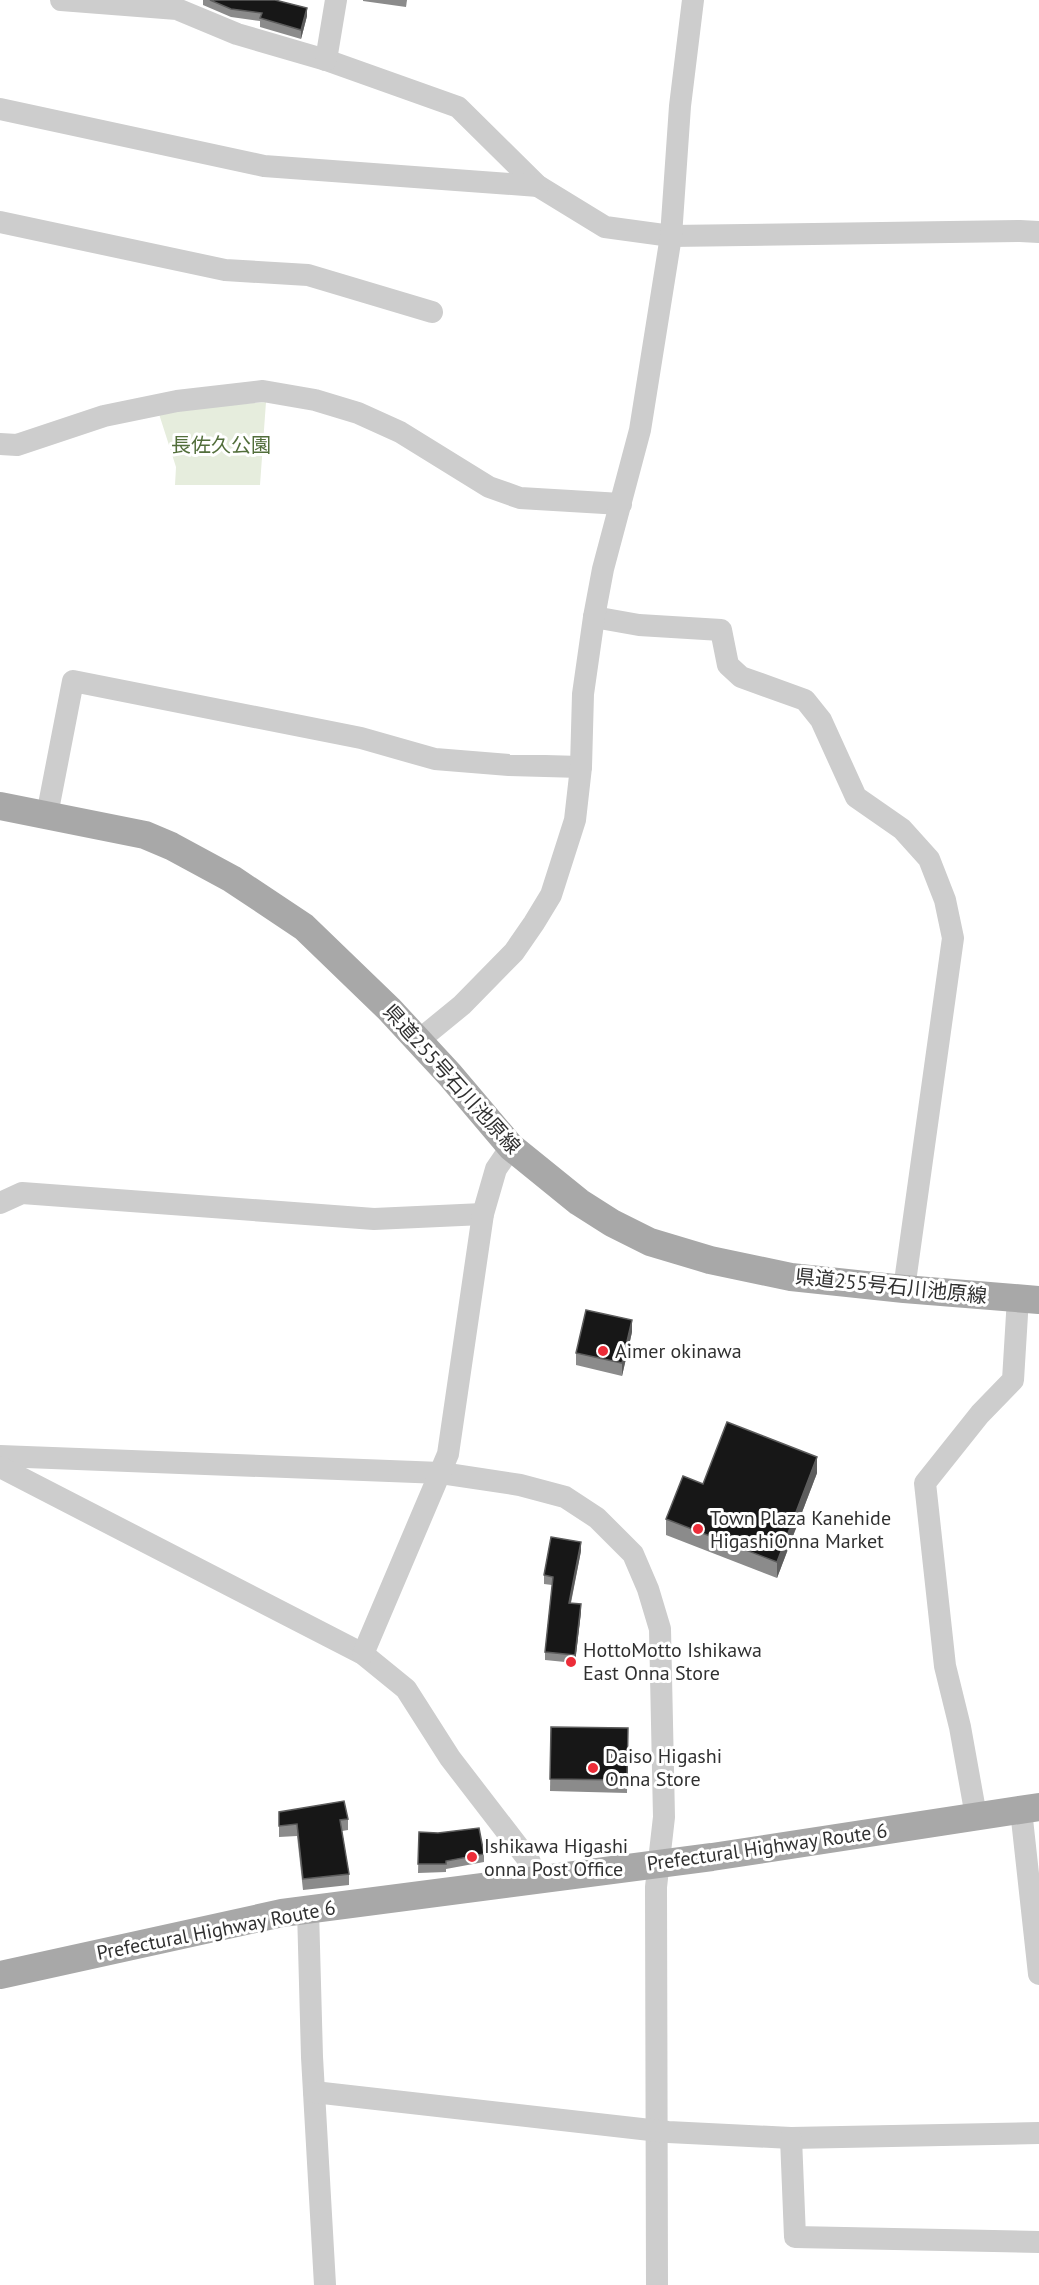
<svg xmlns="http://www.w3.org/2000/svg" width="1039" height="2285" font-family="'PT Sans','Noto Sans JP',sans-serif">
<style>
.green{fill:#e6eddd}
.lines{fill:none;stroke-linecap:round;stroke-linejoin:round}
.minor{stroke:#cdcdcd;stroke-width:22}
.major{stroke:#a8a8a8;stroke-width:28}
.wall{fill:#8b8b8b}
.shaded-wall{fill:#5d5d5d}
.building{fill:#171717;stroke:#5d5d5d;stroke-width:1.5}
.poi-dot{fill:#ec2c38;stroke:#fff;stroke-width:2}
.labels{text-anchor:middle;stroke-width:6;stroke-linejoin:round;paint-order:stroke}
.park-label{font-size:20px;fill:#526e3b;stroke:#fff}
.street-label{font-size:20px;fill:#303030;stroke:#fff}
.poi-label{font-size:20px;fill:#303030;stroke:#fff;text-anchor:start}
</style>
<rect width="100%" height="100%" fill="#fff"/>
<!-- green -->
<path class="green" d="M 266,402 L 260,485 L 175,485 L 176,467 L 159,414 L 182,409 Z"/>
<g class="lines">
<!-- minor -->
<g class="minor">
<path d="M 61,0 L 177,9 L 237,34 L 326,60 L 458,107 L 538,186 L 605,227 L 671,236 L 1020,231 L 1039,232"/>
<path d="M 326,60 L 336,0"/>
<path d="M 0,109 L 264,166 L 538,186"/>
<path d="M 0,222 L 225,270 L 308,275 L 432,312"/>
<path d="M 0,444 L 17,445 L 104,416 L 177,401 L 263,391 L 315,400 L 358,413 L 400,432 L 489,487 L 520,498 L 621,504"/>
<path d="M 594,617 L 639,625 L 721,630 L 728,665 L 741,677 L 805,700 L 821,720 L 856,797 L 902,829 L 929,859 L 945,900 L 953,938 L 904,1289"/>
<path d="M 47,815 L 73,681 L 361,738 L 435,759 L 509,765 L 581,767"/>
<path d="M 418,1041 L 462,1005 L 514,952 L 534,923 L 551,895 L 575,820 L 581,767 L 583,694 L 594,617 L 603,569 L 640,430 L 671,236 L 680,106 L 693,0"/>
<path d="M 0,1203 L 22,1193 L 374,1219 L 483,1214"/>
<path d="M 0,1456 L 441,1473 L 520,1485 L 565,1497 L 597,1518 L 633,1554 L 648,1589 L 660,1629 L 664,1817 L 656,1887 L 657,2285"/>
<path d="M 0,1467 L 363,1654 L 406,1689 L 450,1758 L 530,1862 L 530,1881"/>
<path d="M 363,1654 L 448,1454 L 483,1214 L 496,1169 L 511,1147"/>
<path d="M 1021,1810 L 1039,1974"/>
<path d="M 976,1816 L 960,1727 L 945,1666 L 925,1483 L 980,1414 L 1013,1380 L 1018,1298"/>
<path d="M 308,1910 L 312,2057 L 325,2285"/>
<path d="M 314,2092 L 668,2132 L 791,2138 L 1039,2133"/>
<path d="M 791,2138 L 795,2237 L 1039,2242"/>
</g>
<!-- major -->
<g class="major">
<path d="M 0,806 L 145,835 L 171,846 L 232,879 L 304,927 L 389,1009 L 450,1075 L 511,1147 L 579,1202 L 612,1223 L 650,1242 L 710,1260 L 791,1277 L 904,1289 L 1039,1300"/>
<path d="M 0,1975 L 282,1913 L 712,1857 L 1039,1807"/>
</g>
</g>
<!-- wall -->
<g class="wall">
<path d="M 203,0 L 275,0 L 307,16 L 301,39 L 260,27 L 260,21 L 231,17 L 203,5 Z"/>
<path d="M 363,0 L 407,0 L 406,7 L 363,1 Z"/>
<path d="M 632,1332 L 622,1376 L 576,1365 L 576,1353 Z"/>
<path d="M 817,1473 L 777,1578 L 666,1535 L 666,1519 L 703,1484 Z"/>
<path d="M 581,1551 L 571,1603 L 581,1612 L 575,1663 L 545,1660 L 545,1652 L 552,1585 L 544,1584 L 544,1575 Z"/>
<path d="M 551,1727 L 628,1728 L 627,1793 L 550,1791 Z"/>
<path d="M 279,1812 L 348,1819 L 348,1830 L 342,1831 L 349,1874 L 349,1885 L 303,1890 L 297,1836 L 279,1837 Z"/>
<path d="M 419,1832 L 484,1854 L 484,1862 L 446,1869 L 446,1872 L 418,1873 Z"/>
</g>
<!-- shaded-wall -->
<g class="shaded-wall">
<path d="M 307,8 L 307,16 L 301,39 L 301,30 Z"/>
<path d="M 632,1320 L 632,1332 L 622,1376 L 622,1363 Z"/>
<path d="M 817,1457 L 817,1473 L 777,1578 L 777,1562 Z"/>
<path d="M 581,1542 L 581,1551 L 569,1611 L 569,1603 Z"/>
<path d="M 581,1604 L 581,1612 L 575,1663 L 575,1655 Z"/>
</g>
<!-- building -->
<g class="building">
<path d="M 210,0 L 275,0 L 307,8 L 301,30 L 260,18 L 262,13 L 231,9 Z"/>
<path d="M 586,1310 L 632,1320 L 622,1363 L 576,1353 Z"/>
<path d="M 727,1422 L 817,1457 L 777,1562 L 666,1519 L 683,1476 L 703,1484 Z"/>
<path d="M 551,1537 L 581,1542 L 569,1603 L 581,1604 L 575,1655 L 545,1652 L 553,1577 L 544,1575 Z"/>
<path d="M 551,1727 L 628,1728 L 627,1780 L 550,1779 Z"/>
<path d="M 344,1801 L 348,1819 L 340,1820 L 349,1874 L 303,1879 L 297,1824 L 279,1826 L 279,1812 Z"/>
<path d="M 479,1828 L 484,1854 L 446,1861 L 446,1864 L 418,1864 L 419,1832 L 438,1833 Z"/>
</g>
<!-- markers -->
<g class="poi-dot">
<circle cx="603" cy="1351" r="6"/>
<circle cx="698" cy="1529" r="6"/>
<circle cx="571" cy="1662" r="6"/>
<circle cx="593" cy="1768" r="6"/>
<circle cx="472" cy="1857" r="6"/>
</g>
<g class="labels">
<!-- park labels -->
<g class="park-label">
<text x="221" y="452">長佐久公園</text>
</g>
<!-- street labels -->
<g class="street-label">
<text transform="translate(452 1079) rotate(48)" y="7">県道255号石川池原線</text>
<text transform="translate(891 1286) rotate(6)" y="7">県道255号石川池原線</text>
<text transform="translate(767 1847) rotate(-8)" y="7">Prefectural Highway Route 6</text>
<text transform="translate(216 1930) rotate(-11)" y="7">Prefectural Highway Route 6</text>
</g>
<!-- poi labels -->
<g class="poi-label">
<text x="615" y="1358">Aimer okinawa</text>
<text x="710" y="1525">Town Plaza Kanehide<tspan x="710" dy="23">HigashiOnna Market</tspan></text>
<text x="583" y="1657">HottoMotto Ishikawa<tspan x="583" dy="23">East Onna Store</tspan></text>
<text x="605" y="1763">Daiso Higashi<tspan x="605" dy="23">Onna Store</tspan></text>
<text x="484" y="1853">Ishikawa Higashi<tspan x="484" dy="23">onna Post Office</tspan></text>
</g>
</g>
</svg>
